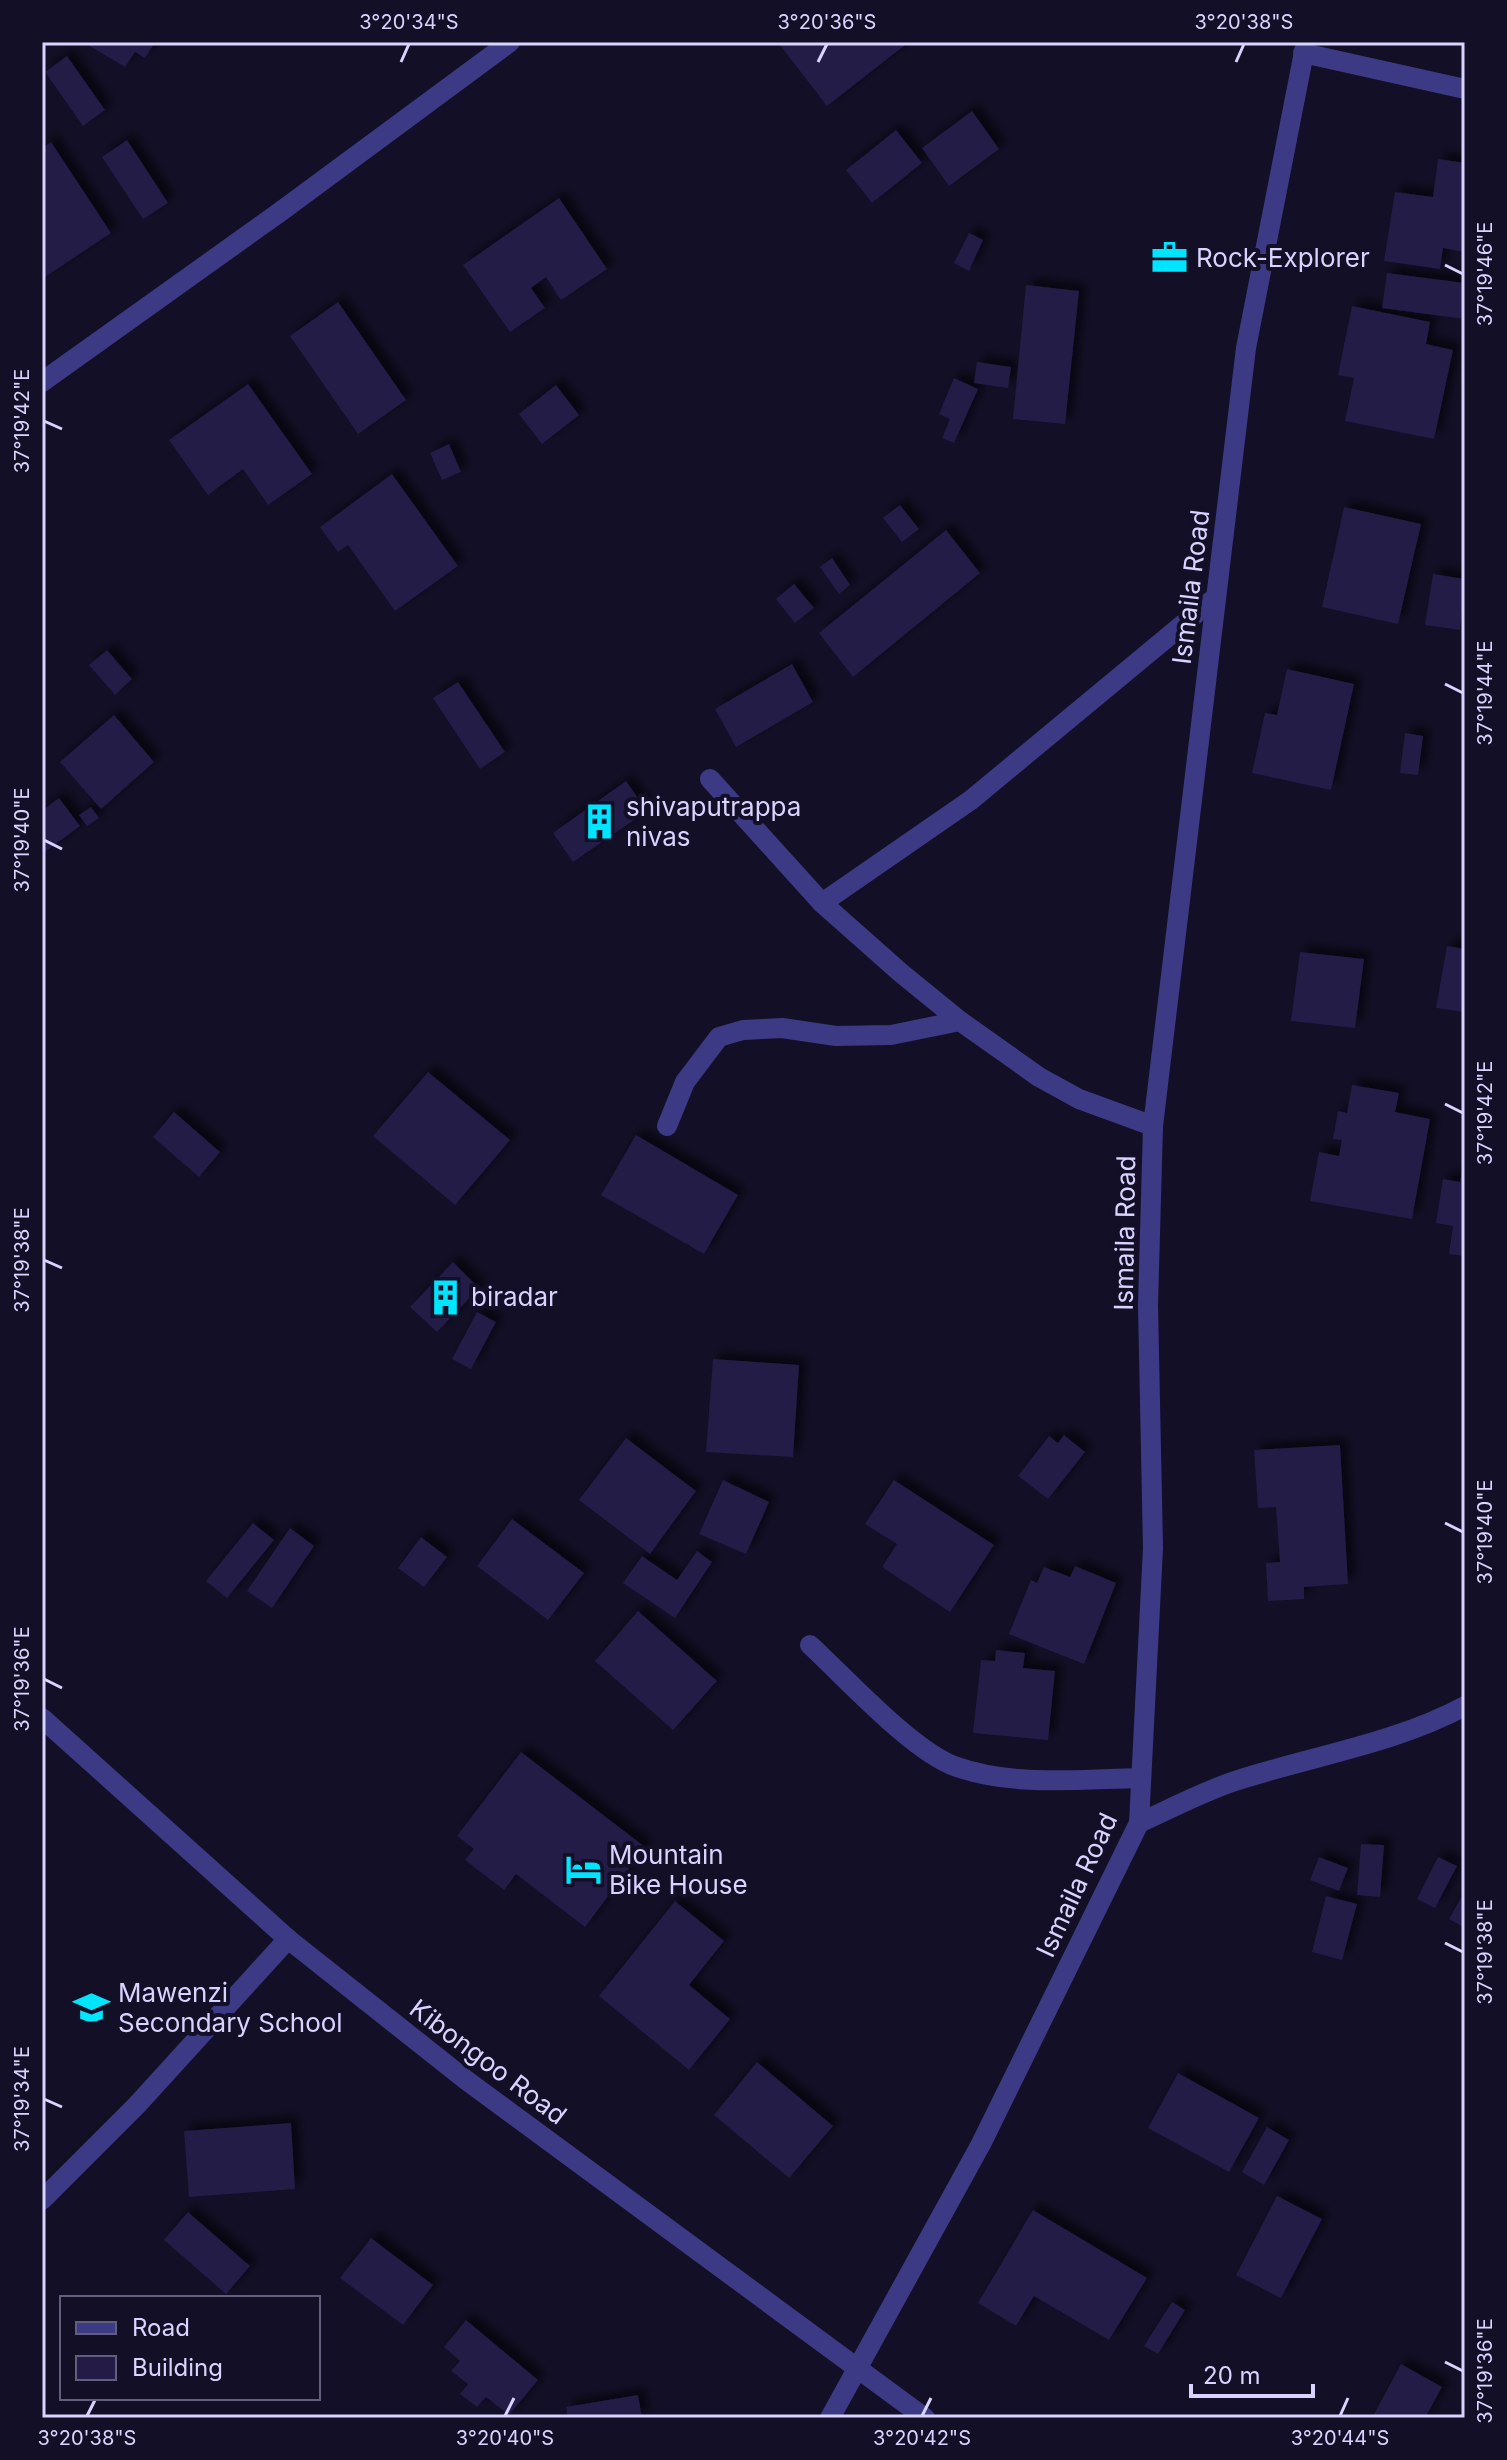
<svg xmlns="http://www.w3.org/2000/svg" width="1507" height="2460" font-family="Inter,sans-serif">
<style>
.building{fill:#241b47;filter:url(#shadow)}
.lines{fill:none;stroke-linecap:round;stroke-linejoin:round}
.minor{stroke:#3d3a85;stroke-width:20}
.ticks{fill:none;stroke:#d9d4ff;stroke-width:3}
.labels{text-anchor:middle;stroke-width:8;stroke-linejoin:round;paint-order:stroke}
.poi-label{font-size:26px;fill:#d9d4ff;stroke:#130f26;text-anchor:start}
.street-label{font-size:26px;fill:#d9d4ff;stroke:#130f26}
.neatline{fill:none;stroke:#d9d4ff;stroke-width:3}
.ticks-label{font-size:20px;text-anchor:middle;fill:#d9d4ff}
</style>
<defs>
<filter id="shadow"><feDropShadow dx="7" dy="-7" stdDeviation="4" flood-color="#0009"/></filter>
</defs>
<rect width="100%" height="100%" fill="#130f26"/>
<!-- building -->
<g class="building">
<path d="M 83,42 L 155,42 L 145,58 L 135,52 L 125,67 Z"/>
<path d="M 784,42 L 909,42 L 827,106 L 780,45 Z"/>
<path d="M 67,56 L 105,110 L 83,126 L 45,72 Z"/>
<path d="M 972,111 L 999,149 L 949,186 L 922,148 Z"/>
<path d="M 896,130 L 922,163 L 872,203 L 846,170 Z"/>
<path d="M 127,140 L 168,203 L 143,219 L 102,157 Z"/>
<path d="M 51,142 L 111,233 L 42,279 L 42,148 Z"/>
<path d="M 1438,159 L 1465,163 L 1465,252 L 1443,248 L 1440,269 L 1384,261 L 1395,192 L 1433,197 Z"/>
<path d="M 559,198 L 607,269 L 561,300 L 546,277 L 531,288 L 545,308 L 510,332 L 463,265 Z"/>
<path d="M 969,233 L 983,240 L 969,271 L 954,263 Z"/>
<path d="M 1387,273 L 1465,283 L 1465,319 L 1382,308 Z"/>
<path d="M 1026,285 L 1079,291 L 1065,424 L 1013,419 Z"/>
<path d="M 338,302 L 406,400 L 358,434 L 290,336 Z"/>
<path d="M 1352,306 L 1430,322 L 1426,344 L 1453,350 L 1434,439 L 1345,421 L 1354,378 L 1338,375 Z"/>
<path d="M 977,362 L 1011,367 L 1008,388 L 974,383 Z"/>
<path d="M 954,378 L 978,389 L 954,443 L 942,438 L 950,419 L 939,414 Z"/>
<path d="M 248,384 L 312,474 L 268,505 L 243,469 L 208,495 L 169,440 Z"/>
<path d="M 556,385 L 579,415 L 542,444 L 519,414 Z"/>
<path d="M 449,444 L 461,472 L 442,480 L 430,453 Z"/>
<path d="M 392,474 L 458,566 L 395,611 L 348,545 L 338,552 L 320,527 Z"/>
<path d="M 900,505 L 919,529 L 902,542 L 883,518 Z"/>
<path d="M 1344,507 L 1421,524 L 1398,624 L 1322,607 Z"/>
<path d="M 946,530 L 980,573 L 853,677 L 819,633 Z"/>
<path d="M 832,558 L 850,585 L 839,594 L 820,567 Z"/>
<path d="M 1433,574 L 1465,579 L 1460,630 L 1425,625 Z"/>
<path d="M 794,584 L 814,608 L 795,623 L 776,599 Z"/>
<path d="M 107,650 L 132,679 L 115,695 L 89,665 Z"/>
<path d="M 792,664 L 813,702 L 736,747 L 715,709 Z"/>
<path d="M 1287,669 L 1354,684 L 1331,790 L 1252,773 L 1265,713 L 1277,715 Z"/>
<path d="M 458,682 L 505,752 L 480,769 L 433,698 Z"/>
<path d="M 114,715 L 154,762 L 101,809 L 60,762 Z"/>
<path d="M 1405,733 L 1423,736 L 1418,775 L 1400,773 Z"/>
<path d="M 626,781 L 647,811 L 573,862 L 553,833 Z"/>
<path d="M 59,798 L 80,826 L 42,854 L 42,811 Z"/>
<path d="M 91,807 L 99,818 L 87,826 L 79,815 Z"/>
<path d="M 1447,946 L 1465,949 L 1465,1012 L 1436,1008 Z"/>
<path d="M 1300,952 L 1364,959 L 1355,1028 L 1291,1021 Z"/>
<path d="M 428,1072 L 510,1140 L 455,1205 L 373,1136 Z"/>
<path d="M 1352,1085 L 1399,1093 L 1395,1112 L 1430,1119 L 1412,1219 L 1310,1201 L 1319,1152 L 1339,1156 L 1342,1140 L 1333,1139 L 1338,1111 L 1347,1113 Z"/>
<path d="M 174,1112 L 220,1152 L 199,1177 L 153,1137 Z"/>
<path d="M 636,1135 L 738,1195 L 704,1254 L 601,1195 Z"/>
<path d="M 1462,1170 L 1465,1170 L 1465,1256 L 1449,1254 L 1453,1226 L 1436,1223 L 1443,1179 L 1460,1182 Z"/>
<path d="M 453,1262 L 479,1288 L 437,1332 L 410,1307 Z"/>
<path d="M 477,1312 L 496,1322 L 471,1369 L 452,1359 Z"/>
<path d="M 713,1359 L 799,1365 L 793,1457 L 706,1452 Z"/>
<path d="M 1064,1435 L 1085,1452 L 1048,1499 L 1018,1476 L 1049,1436 L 1058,1443 Z"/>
<path d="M 626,1438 L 696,1491 L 650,1554 L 579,1500 Z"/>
<path d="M 1340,1445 L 1348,1584 L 1304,1587 L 1304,1599 L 1268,1601 L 1266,1563 L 1280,1562 L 1276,1507 L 1258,1508 L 1254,1450 Z"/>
<path d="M 723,1480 L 769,1502 L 746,1554 L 699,1534 Z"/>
<path d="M 894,1480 L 994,1545 L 950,1612 L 882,1567 L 897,1544 L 865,1524 Z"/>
<path d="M 512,1519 L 584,1573 L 548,1620 L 477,1566 Z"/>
<path d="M 253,1523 L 274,1540 L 227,1598 L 206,1581 Z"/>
<path d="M 290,1528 L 314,1546 L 272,1608 L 247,1591 Z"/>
<path d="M 421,1537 L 447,1557 L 424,1587 L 398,1568 Z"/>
<path d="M 697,1551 L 712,1562 L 675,1618 L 623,1583 L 642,1556 L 677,1580 Z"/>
<path d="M 1075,1566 L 1116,1583 L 1084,1664 L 1009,1634 L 1031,1580 L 1037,1583 L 1044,1567 L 1070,1577 Z"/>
<path d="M 638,1611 L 717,1681 L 673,1730 L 595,1661 Z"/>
<path d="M 996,1650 L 1025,1653 L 1023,1668 L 1055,1671 L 1048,1740 L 973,1733 L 981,1660 L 995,1661 Z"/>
<path d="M 521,1752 L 645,1847 L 585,1927 L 516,1874 L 504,1890 L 465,1860 L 474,1849 L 457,1836 Z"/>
<path d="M 1361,1844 L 1384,1845 L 1380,1897 L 1357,1895 Z"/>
<path d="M 1319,1857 L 1348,1868 L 1339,1891 L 1310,1880 Z"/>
<path d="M 1438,1857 L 1457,1866 L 1435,1908 L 1417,1899 Z"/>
<path d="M 1465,1891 L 1465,1928 L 1449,1919 Z"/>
<path d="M 1326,1896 L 1357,1904 L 1342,1960 L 1312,1952 Z"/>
<path d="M 675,1901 L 724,1941 L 689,1985 L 730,2019 L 689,2070 L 599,1996 Z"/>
<path d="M 757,2062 L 833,2126 L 789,2178 L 714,2115 Z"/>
<path d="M 1178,2073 L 1259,2118 L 1229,2172 L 1148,2128 Z"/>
<path d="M 291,2123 L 295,2189 L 189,2197 L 184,2131 Z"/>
<path d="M 1267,2127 L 1289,2140 L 1264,2185 L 1242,2172 Z"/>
<path d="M 1277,2196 L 1322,2219 L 1281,2298 L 1236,2275 Z"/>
<path d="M 1033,2210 L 1147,2278 L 1109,2340 L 1034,2296 L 1016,2326 L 978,2303 Z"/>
<path d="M 188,2212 L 250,2266 L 226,2294 L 164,2240 Z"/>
<path d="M 371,2238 L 433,2285 L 403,2325 L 340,2278 Z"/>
<path d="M 1172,2302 L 1185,2310 L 1158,2354 L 1144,2346 Z"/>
<path d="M 466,2320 L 538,2380 L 509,2415 L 486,2397 L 477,2407 L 460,2394 L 468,2384 L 451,2371 L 460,2361 L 444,2347 Z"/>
<path d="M 1401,2364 L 1442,2387 L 1425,2418 L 1372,2418 Z"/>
<path d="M 638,2395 L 642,2418 L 568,2418 L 566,2407 Z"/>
</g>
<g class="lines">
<!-- minor -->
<g class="minor">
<path d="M 1303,53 L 1465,89"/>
<path d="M 42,382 L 280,212 L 510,42"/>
<path d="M 710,779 L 822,903 L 901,973 L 960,1021 L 1039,1077 L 1079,1099 L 1153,1126"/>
<path d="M 822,903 L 971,800 L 1216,597"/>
<path d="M 667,1126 L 685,1082 L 719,1037 L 743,1030 L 782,1028 L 836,1036 L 891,1035 L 960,1021"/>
<path d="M 810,1645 C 846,1678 913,1752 957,1767 C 1014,1787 1081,1779 1141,1778"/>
<path d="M 42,1718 L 288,1939 L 466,2080 L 925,2418"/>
<path d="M 1139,1823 C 1170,1809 1202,1792 1235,1781 C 1312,1756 1394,1744 1465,1706"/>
<path d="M 42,2200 L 137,2105 L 288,1939"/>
<path d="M 830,2418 L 981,2144 L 1139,1823 L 1153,1548 L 1148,1305 L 1153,1126 L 1246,348 L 1306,42"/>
</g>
</g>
<!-- ticks -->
<path class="ticks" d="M 401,62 L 409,44M 818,62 L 827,44M 1236,62 L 1244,44M 1445,265 L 1463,274M 44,421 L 62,429M 1445,684 L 1463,693M 44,840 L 62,849M 1445,1104 L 1463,1113M 44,1260 L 62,1268M 1445,1523 L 1463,1532M 44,1679 L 62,1688M 1445,1943 L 1463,1952M 44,2099 L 62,2107M 1445,2362 L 1463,2371M 87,2416 L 96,2398M 505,2416 L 514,2398M 922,2416 L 931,2398M 1340,2416 L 1348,2398"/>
<!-- icons -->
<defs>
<symbol id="office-bare" viewBox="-9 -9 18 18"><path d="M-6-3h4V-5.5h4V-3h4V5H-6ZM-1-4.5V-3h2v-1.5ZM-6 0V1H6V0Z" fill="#00e5ff" stroke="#130f26" stroke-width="2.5" paint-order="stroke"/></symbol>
<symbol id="building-bare" viewBox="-9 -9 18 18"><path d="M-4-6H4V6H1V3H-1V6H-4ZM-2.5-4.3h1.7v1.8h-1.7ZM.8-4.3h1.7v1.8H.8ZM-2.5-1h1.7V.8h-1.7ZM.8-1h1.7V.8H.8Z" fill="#00e5ff" stroke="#130f26" stroke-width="2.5" paint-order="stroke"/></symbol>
<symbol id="hotel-bare" viewBox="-9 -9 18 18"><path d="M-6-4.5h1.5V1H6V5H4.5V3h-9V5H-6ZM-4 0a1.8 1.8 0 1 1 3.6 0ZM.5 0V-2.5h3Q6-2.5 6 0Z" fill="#00e5ff" stroke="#130f26" stroke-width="2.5" paint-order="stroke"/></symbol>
<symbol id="school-bare" viewBox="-9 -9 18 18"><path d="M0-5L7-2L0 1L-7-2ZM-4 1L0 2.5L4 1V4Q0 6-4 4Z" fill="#00e5ff" stroke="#130f26" stroke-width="2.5" paint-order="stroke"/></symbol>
</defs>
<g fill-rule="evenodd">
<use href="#office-bare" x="1144" y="232" width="51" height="51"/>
<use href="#building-bare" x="574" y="796" width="51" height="51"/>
<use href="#building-bare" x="420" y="1272" width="51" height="51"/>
<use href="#hotel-bare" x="558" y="1844" width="51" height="51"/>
<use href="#school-bare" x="66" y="1982" width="51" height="51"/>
</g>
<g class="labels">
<!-- poi labels -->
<g class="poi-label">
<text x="1196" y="267">Rock-Explorer</text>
<text x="626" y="816">shivaputrappa<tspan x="626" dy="30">nivas</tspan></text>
<text x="471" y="1306">biradar</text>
<text x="609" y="1864">Mountain<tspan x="609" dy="30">Bike House</tspan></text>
<text x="118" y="2002">Mawenzi<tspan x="118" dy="30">Secondary School</tspan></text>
</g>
<!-- street labels -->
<g class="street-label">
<text transform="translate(1191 587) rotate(-83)" y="9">Ismaila Road</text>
<text transform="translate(1125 1233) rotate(-89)" y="9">Ismaila Road</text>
<text transform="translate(1077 1885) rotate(-65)" y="9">Ismaila Road</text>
<text transform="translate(488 2062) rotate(37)" y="9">Kibongoo Road</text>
</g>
</g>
<!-- border -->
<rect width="1507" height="2460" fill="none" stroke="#130f26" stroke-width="88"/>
<!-- legend -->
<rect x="60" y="2296" width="260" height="104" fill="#130f26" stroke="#625e7d" stroke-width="2"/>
<rect x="76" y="2322" width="40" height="12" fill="#3d3a85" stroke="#625e7d" stroke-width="2"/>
<text x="132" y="2336" font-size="24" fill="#d9d4ff">Road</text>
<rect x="76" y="2356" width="40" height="24" fill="#241b47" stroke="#625e7d" stroke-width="2"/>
<text x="132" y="2376" font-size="24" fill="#d9d4ff">Building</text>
<!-- scale -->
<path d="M1191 2384v12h122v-12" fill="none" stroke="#d9d4ff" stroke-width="4"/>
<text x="1203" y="2384" font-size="24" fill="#d9d4ff" stroke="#130f26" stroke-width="6" paint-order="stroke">20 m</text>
<rect x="44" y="44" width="1419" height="2372" class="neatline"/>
<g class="ticks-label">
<text x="409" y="29">3°20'34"S</text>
<text x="827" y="29">3°20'36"S</text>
<text x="1244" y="29">3°20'38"S</text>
<text transform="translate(1485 274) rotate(-90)" y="7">37°19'46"E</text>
<text transform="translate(22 421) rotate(-90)" y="7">37°19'42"E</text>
<text transform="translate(1485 693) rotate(-90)" y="7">37°19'44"E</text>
<text transform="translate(22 840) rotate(-90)" y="7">37°19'40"E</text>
<text transform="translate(1485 1113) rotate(-90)" y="7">37°19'42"E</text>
<text transform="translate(22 1260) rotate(-90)" y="7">37°19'38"E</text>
<text transform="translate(1485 1532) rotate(-90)" y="7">37°19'40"E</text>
<text transform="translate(22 1679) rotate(-90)" y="7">37°19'36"E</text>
<text transform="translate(1485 1952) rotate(-90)" y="7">37°19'38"E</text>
<text transform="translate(22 2099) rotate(-90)" y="7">37°19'34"E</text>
<text transform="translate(1485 2371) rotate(-90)" y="7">37°19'36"E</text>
<text x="87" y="2445">3°20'38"S</text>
<text x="505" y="2445">3°20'40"S</text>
<text x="922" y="2445">3°20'42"S</text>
<text x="1340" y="2445">3°20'44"S</text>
</g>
</svg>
